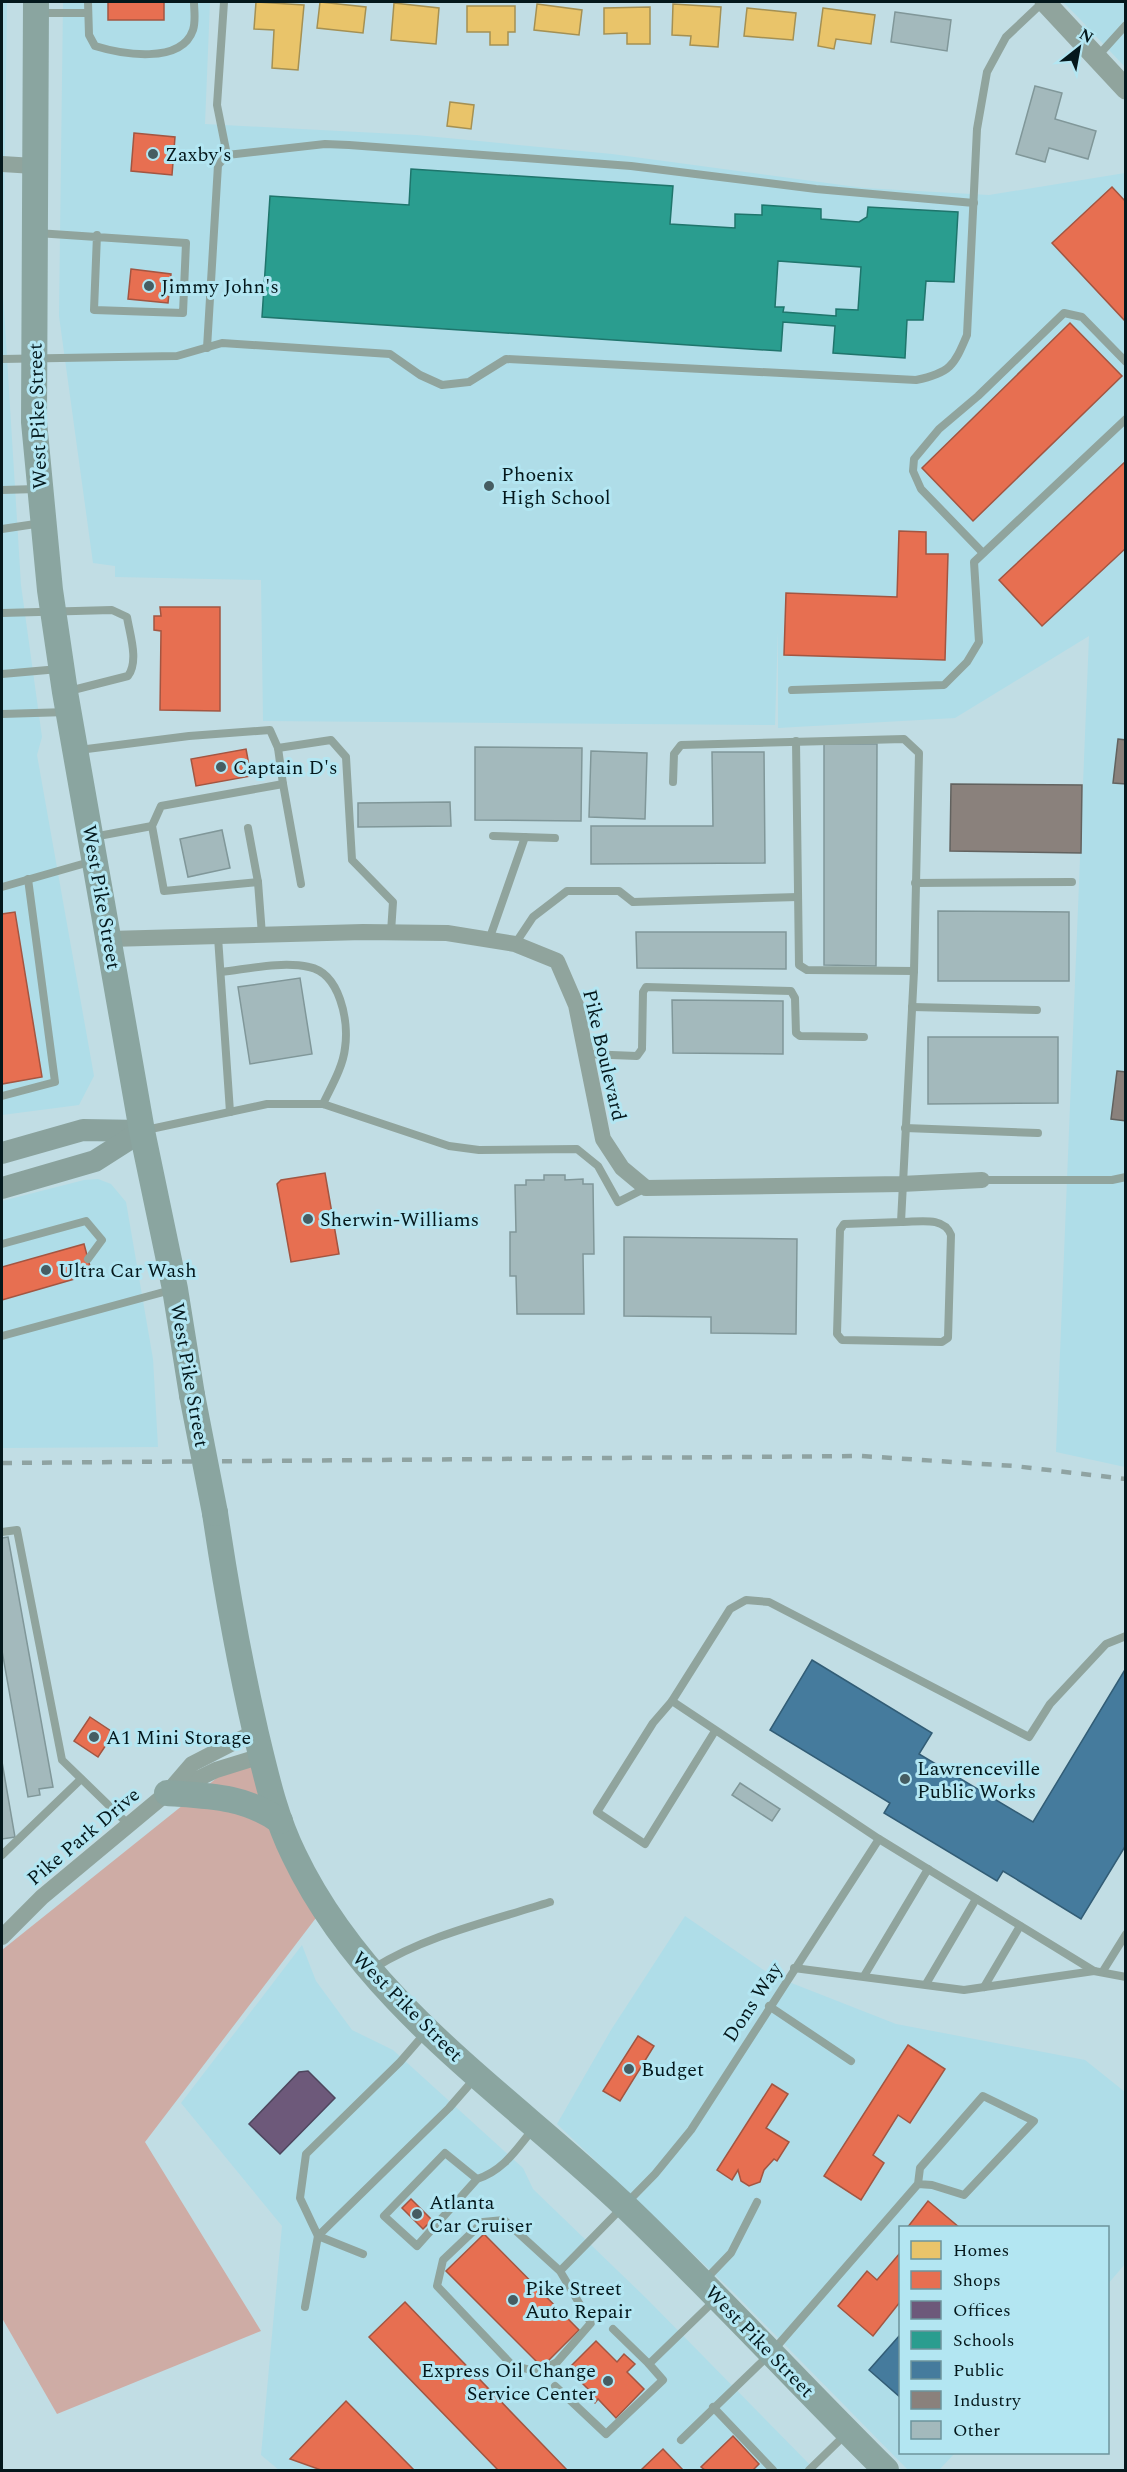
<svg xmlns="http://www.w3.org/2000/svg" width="1127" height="2472" font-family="Spectral,serif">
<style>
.built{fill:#afdde8}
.forest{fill:#ceaca5}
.homes{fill:#e9c46a;stroke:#a49053;stroke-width:1.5}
.shops{fill:#e76f51;stroke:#a35541;stroke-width:1.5}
.offices{fill:#6d597a;stroke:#4e465e;stroke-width:1.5}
.schools{fill:#2a9d8f;stroke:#1f756c;stroke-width:1.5;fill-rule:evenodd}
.public{fill:#457b9d;stroke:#325d76;stroke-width:1.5}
.industry{fill:#8a817c;stroke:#62625f;stroke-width:1.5}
.building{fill:#a3b9bc;stroke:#809799;stroke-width:1.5}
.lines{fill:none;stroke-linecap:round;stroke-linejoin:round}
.service{stroke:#90a49d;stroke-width:8}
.minor{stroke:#90a49d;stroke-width:16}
.tertiary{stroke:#90a49d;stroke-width:21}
.secondary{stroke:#8aa29d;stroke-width:22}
.primary{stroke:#8aa5a0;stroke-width:26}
.rail{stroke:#8fa3a2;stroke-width:4.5;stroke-dasharray:10 10;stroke-linecap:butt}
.primary-bridge{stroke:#8aa5a0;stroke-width:26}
.poi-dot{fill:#465d62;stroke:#b3e6f2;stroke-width:2}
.labels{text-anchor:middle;stroke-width:6;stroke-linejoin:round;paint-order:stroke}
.poi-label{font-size:20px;fill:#04181c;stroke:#b3e6f2;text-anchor:start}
.street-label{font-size:20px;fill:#04181c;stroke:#b3e6f2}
</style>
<rect width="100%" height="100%" fill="#c1dde4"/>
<!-- built -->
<g class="built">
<path d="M 2,2 L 7,2 L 3,293 L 21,585 L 42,737 L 37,755 L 94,1076 L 79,1105 L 2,1115 Z"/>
<path d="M 63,2 L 210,2 L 205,124 L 416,135 L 612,154 L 864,188 L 989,195 L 1125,173 L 1125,1467 L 1056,1452 L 1089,636 L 955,718 L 778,728 L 778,629 L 775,725 L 263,721 L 261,580 L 115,577 L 115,566 L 93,563 L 59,316 Z"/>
<path d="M 1063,2 L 1125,2 L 1125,67 L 1078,17 Z"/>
<path d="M 98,1179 L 111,1184 L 126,1202 L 153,1359 L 158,1447 L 2,1448 L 2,1201 L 84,1180 Z"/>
<path d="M 685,1916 L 771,1975 L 896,2024 L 1085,2060 L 1125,2092 L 1125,2264 L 1108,2284 L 1108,2228 L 900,2228 L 900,2452 L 955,2453 L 939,2470 L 908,2470 L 730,2289 L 557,2124 L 611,2030 Z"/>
<path d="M 302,1945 L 316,1981 L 352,2030 L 393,2050 L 523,2168 L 533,2189 L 646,2298 L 815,2470 L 279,2470 L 261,2455 L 282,2226 L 181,2103 Z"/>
</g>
<!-- forest -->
<path class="forest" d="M 243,1757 L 263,1780 L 322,1910 L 145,2142 L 261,2331 L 57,2414 L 2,2318 L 2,1950 Z"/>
<!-- homes -->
<g class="homes">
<path d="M 256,2 L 304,5 L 298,70 L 272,68 L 274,30 L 254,29 Z"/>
<path d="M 320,2 L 366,7 L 363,33 L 317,28 Z"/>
<path d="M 394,3 L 439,8 L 436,44 L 391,40 Z"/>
<path d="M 537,4 L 582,10 L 579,35 L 534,30 Z"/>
<path d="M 673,4 L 721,7 L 718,47 L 690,45 L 691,36 L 672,35 Z"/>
<path d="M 467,6 L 515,6 L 515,32 L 508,32 L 508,45 L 490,45 L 490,32 L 467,32 Z"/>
<path d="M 650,7 L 650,44 L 627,44 L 627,33 L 604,34 L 604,8 Z"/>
<path d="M 747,8 L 796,13 L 793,40 L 744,36 Z"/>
<path d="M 823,8 L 875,15 L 871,44 L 836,39 L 834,49 L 818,46 Z"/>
<path d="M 450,102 L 474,105 L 471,129 L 447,126 Z"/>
</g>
<!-- shops -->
<g class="shops">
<rect x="108" y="2" width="56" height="18"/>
<path d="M 134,133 L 175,137 L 172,175 L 131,171 Z"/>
<path d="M 1112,187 L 1126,202 L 1126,322 L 1052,243 Z"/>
<path d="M 131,269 L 171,274 L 168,303 L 128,299 Z"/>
<path d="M 1070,323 L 1122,376 L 973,521 L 922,468 Z"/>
<path d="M 1126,461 L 1126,548 L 1042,626 L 999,580 Z"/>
<path d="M 899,531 L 926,532 L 926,554 L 948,554 L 945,660 L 784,655 L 786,593 L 897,597 Z"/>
<path d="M 160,607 L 220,607 L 220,711 L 160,710 L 161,631 L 154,630 L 154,616 L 161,616 Z"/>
<path d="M 246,749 L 251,776 L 196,786 L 191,759 Z"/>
<path d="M 15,912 L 42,1077 L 2,1084 L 2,914 Z"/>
<path d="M 325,1173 L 339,1254 L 291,1262 L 277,1184 L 281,1180 Z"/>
<path d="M 84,1244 L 92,1274 L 2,1300 L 2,1267 Z"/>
<path d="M 90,1717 L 114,1733 L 98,1757 L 74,1741 Z"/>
<path d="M 638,2036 L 654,2046 L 620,2101 L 603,2091 Z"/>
<path d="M 908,2045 L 945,2069 L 910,2123 L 898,2115 L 873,2155 L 884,2163 L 861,2200 L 824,2176 Z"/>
<path d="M 772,2084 L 788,2094 L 766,2128 L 789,2142 L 777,2161 L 774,2159 L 764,2170 L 760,2182 L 749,2186 L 741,2181 L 738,2170 L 732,2180 L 717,2170 Z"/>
<path d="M 411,2199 L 432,2220 L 423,2229 L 402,2208 Z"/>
<path d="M 928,2201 L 960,2228 L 907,2228 Z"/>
<path d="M 484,2234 L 579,2330 L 542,2367 L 446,2271 Z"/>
<path d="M 900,2253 L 900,2302 L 873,2336 L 838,2306 L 867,2271 L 877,2280 Z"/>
<path d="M 405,2302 L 567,2470 L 498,2470 L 369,2337 Z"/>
<path d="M 596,2341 L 617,2362 L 624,2354 L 635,2364 L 627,2372 L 644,2389 L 616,2418 L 598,2399 L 595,2403 L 585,2394 L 589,2390 L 568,2369 Z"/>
<path d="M 346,2401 L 414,2470 L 321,2470 L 290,2459 Z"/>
<path d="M 733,2436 L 759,2464 L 753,2470 L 705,2470 L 701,2467 Z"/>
<path d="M 663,2449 L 683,2470 L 641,2470 Z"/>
</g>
<!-- offices -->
<path class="offices" d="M 308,2071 L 335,2098 L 280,2154 L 249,2124 L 299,2072 Z"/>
<!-- schools -->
<path class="schools" d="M 411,169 L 673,186 L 670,224 L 735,228 L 735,214 L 762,215 L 762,205 L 821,209 L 821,219 L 859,222 L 867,217 L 868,207 L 958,212 L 954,282 L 926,281 L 923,320 L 907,320 L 905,358 L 833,353 L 835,326 L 783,322 L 781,351 L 262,317 L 270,196 L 409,205 ZM 778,261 L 861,267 L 858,310 L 836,309 L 836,316 L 783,312 L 784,307 L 775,307 Z"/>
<!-- public -->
<g class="public">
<path d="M 812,1660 L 932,1733 L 919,1754 L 1033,1822 L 1126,1668 L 1126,1845 L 1081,1919 L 1003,1871 L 997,1881 L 884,1813 L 890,1803 L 770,1730 Z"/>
<path d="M 900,2335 L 900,2397 L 869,2370 Z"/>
</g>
<!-- industry -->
<g class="industry">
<path d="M 1118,739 L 1126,740 L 1126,784 L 1113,783 Z"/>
<path d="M 951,784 L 1082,785 L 1081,853 L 950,851 Z"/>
<path d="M 1117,1071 L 1126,1072 L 1126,1121 L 1111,1119 Z"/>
</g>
<!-- building -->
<g class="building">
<path d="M 895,12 L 951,20 L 947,51 L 891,42 Z"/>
<path d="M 1035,86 L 1062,93 L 1055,119 L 1096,131 L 1088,159 L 1049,148 L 1045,162 L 1016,154 Z"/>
<path d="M 824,744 L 877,744 L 876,966 L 824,965 Z"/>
<path d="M 475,747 L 582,748 L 581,821 L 475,820 Z"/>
<path d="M 591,751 L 647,753 L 645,819 L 589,817 Z"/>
<path d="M 712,752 L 764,752 L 765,863 L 591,864 L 591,826 L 713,826 Z"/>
<path d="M 450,802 L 451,826 L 358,827 L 358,803 Z"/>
<path d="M 222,830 L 230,868 L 188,877 L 180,839 Z"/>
<path d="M 938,911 L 1069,912 L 1069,981 L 938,981 Z"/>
<path d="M 636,932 L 786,932 L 786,969 L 637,968 Z"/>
<path d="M 300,978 L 312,1054 L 250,1064 L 238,987 Z"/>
<path d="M 672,1000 L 783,1001 L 783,1054 L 673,1053 Z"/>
<path d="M 928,1037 L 1058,1037 L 1058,1103 L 928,1104 Z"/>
<path d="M 544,1175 L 565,1175 L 565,1180 L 583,1179 L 583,1184 L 593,1184 L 594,1254 L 583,1254 L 584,1314 L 517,1314 L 516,1276 L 510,1276 L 510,1232 L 516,1232 L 515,1185 L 526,1185 L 526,1180 L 544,1180 Z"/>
<path d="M 624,1237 L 797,1239 L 796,1334 L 711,1333 L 711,1317 L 624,1316 Z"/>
<path d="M 8,1537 L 53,1787 L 39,1789 L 40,1795 L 28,1797 L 2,1651 L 2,1538 Z"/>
<path d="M 2,1762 L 15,1837 L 2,1839 Z"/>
<path d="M 740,1783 L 780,1809 L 772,1821 L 732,1795 Z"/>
</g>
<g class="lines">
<!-- service -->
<g class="service">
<path d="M 88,2 L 89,35 L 95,46 C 121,54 181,65 193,30 C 196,21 194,10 194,2"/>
<path d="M 224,2 L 217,105 L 227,155"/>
<path d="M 38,13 L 88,13"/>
<path d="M 1097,57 L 1126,25"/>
<path d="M 37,233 L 186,243 L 183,313 L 94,310 L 97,235"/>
<path d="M 207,348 L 218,165 L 227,155 L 325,144 L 349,145 L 631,166 L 816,189 L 974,203"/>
<path d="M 2,359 L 177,356 L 222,343 L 390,354 L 420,375 L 442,385 L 469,382 L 506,359 L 916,380 C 950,373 954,366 967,335 L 977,129 L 987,72 L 1006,37 L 1043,2"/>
<path d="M 2,490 L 37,489"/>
<path d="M 2,529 L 42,523"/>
<path d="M 983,553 L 921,489 L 913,471 L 914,459 L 939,429 L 978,396 L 1064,313 L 1082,317 L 1126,362"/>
<path d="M 2,613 L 112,610 L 127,617 C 130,635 139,661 128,676 L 69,691"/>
<path d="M 2,674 L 59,669"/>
<path d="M 792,690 L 944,685 L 967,662 L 979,642 L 974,562 L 1126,419"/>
<path d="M 2,714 L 67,712"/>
<path d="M 796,741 L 799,965 L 807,970 L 914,971"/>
<path d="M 278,748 L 331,740 L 346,757 L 352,860 L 393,902 L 391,932"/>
<path d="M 79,750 L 189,736 L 270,730 L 278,748 L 283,784 L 161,806 L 152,826 L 164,891 L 258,882 L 262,935"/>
<path d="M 673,782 L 674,754 L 681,745 L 904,739 L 919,753 L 914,971 L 901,1222 L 844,1224 L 840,1230 L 837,1334 L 842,1340 L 942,1342 L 948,1338 L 951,1235 C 944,1216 919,1222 901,1222"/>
<path d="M 283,784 L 301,884"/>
<path d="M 248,828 L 258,882"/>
<path d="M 493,836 L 555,838"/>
<path d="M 93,837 L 152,826"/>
<path d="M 915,883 L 1072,882"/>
<path d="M 2,887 L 93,861"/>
<path d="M 218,937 L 230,1112"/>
<path d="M 489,940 L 525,837"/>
<path d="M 515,944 L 533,917 L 567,891 L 619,891 L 633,902 L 798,897"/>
<path d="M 221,972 C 248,969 282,961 309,967 C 340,973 349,1021 345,1048 C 343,1067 331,1087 323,1104"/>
<path d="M 912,1007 L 1037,1010"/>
<path d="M 586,1054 L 637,1056 L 642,1049 L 643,992 L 646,987 L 791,991 L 795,998 L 796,1033 L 800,1036 L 864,1037"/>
<path d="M 2,1096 L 55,1082 L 28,879"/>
<path d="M 905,1128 L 1038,1133"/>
<path d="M 146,1130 L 267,1104 L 323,1104 L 449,1146 L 479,1150 L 577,1149 L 598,1166 L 618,1202 L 646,1188"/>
<path d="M 982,1180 L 1112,1180 L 1126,1177"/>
<path d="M 2,1244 L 86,1221 L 102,1240 L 88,1259"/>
<path d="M 2,1336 L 171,1290"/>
<path d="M 2,1532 L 17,1530 L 62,1760 L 129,1825"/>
<path d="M 1126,1636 L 1106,1644 L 1050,1704 L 1029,1737 L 769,1602 L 746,1600 L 730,1609 L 672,1701 L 879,1839 L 1094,1971 L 1126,1977"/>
<path d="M 672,1701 L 653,1723 L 597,1812 L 645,1844 L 715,1731"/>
<path d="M 2,1855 L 81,1779"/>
<path d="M 374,1968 C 427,1935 491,1921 550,1902"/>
<path d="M 794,1968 L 964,1990 L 1094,1971"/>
<path d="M 1103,1971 L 1126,1934"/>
<path d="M 864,1976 L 928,1869"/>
<path d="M 926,1984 L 976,1899"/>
<path d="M 984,1987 L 1020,1926"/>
<path d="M 769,2006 L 851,2061"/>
<path d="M 426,2032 L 400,2062 L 306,2154 L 300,2198 L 318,2236 L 449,2108 L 476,2077"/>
<path d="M 477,2179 L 417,2246 L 384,2216 L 445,2153 L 477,2179 C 503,2171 516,2150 533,2129"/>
<path d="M 560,2271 L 591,2323 L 557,2362 L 538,2372 L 512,2365 L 437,2286 L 443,2260 L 483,2222 L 504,2220 L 560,2271 L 655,2174 L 691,2130 L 879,1839"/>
<path d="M 705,2280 L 731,2253 L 757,2202"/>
<path d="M 305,2307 L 318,2236 L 363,2254"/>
<path d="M 613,2329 L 649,2364"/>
<path d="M 555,2386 L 606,2434 L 663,2380 L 649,2364 L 715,2300"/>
<path d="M 713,2407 L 773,2470"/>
<path d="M 681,2440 L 771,2353 L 918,2184 L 920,2168 L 983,2096 L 1034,2121 L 964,2195 L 932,2185 L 918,2184"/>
<path d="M 809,2470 L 846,2434"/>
</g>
<!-- minor -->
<g class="minor">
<path d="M 2,164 L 34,166"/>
<path d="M 109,939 L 363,932 L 447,933 L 515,944 L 557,961 L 576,1005 L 603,1139 L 622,1168 L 646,1188 L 901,1184 L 982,1180"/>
<path d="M 173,1791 L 216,1770 L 261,1756"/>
<path d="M 2,1937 L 42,1897 L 167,1793 L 192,1764 L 256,1731"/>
</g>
<!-- tertiary -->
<path class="tertiary" d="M 1045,2 L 1126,89"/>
<!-- secondary -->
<g class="secondary">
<path d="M 2,1153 L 83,1130 L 142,1131"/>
<path d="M 2,1188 L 95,1161 L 142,1131"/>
</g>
<!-- primary -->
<g class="primary">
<path d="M 36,2 L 34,422 L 50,590 L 65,692 L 142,1131 L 175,1289 L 192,1395"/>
<path d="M 215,1513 C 226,1587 239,1660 256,1734 C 266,1775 275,1817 294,1855 C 365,2004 510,2096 625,2206 C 715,2292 798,2383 886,2470"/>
<path d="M 167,1793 C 209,1796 244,1796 280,1821"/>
</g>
<!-- rail -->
<path class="rail" d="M 2,1463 L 861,1456 L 1014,1466 L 1126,1479"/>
<!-- primary-bridge -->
<path class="primary-bridge" d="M 192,1395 L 215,1513"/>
</g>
<!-- markers -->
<g class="poi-dot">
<circle cx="153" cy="154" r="6"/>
<circle cx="149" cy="286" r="6"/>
<circle cx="489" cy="486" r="6"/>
<circle cx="221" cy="767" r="6"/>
<circle cx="308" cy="1219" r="6"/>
<circle cx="46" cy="1270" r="6"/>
<circle cx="94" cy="1737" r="6"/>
<circle cx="905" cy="1779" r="6"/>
<circle cx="629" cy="2069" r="6"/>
<circle cx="417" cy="2214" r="6"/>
<circle cx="513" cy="2300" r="6"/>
<circle cx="608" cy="2381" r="6"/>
</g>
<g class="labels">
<!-- poi labels -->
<g class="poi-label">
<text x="165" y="161">Zaxby's</text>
<text x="161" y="293">Jimmy John's</text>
<text x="501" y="481">Phoenix<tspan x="501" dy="23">High School</tspan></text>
<text x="233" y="774">Captain D's</text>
<text x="320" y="1226">Sherwin-Williams</text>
<text x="58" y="1277">Ultra Car Wash</text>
<text x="106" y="1744">A1 Mini Storage</text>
<text x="917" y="1775">Lawrenceville<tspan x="917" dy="23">Public Works</tspan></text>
<text x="641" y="2076">Budget</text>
<text x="429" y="2209">Atlanta<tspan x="429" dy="23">Car Cruiser</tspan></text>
<text x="525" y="2295">Pike Street<tspan x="525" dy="23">Auto Repair</tspan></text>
<text x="596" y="2377" text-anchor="end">Express Oil Change<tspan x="596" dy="23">Service Center</tspan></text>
</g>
<!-- street labels -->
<g class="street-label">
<text transform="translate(37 416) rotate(-92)" y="7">West Pike Street</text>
<text transform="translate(102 897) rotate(80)" y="7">West Pike Street</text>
<text transform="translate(605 1055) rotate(77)" y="7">Pike Boulevard</text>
<text transform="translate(190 1375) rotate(80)" y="7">West Pike Street</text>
<text transform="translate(83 1836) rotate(-40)" y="7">Pike Park Drive</text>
<text transform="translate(752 2002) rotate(-57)" y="7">Dons Way</text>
<text transform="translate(408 2006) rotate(45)" y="7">West Pike Street</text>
<text transform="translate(760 2341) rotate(46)" y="7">West Pike Street</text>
</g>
</g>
<!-- border -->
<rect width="1127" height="2472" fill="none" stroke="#04181c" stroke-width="6"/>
<!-- legend -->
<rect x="899" y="2226" width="210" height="228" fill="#b3e6f2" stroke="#6d949c" stroke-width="1.5"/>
<rect x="911" y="2241" width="30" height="18" fill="#e9c46a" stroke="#6d949c" stroke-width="1.5"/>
<text x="953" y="2256" font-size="18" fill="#04181c">Homes</text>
<rect x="911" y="2271" width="30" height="18" fill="#e76f51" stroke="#6d949c" stroke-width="1.5"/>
<text x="953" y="2286" font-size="18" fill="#04181c">Shops</text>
<rect x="911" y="2301" width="30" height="18" fill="#6d597a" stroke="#6d949c" stroke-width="1.5"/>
<text x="953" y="2316" font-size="18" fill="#04181c">Offices</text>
<rect x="911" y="2331" width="30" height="18" fill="#2a9d8f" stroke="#6d949c" stroke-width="1.5"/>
<text x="953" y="2346" font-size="18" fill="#04181c">Schools</text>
<rect x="911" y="2361" width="30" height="18" fill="#457b9d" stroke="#6d949c" stroke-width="1.5"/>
<text x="953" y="2376" font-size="18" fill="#04181c">Public</text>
<rect x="911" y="2391" width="30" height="18" fill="#8a817c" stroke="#6d949c" stroke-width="1.5"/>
<text x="953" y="2406" font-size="18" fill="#04181c">Industry</text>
<rect x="911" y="2421" width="30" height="18" fill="#a3b9bc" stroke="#6d949c" stroke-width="1.5"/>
<text x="953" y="2436" font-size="18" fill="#04181c">Other</text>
<!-- north arrow -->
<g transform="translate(1079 48) rotate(31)" stroke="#b3e6f2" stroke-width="4.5" paint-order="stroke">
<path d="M0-4.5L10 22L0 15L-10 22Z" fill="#04181c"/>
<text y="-9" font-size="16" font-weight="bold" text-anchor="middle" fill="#04181c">N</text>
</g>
</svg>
